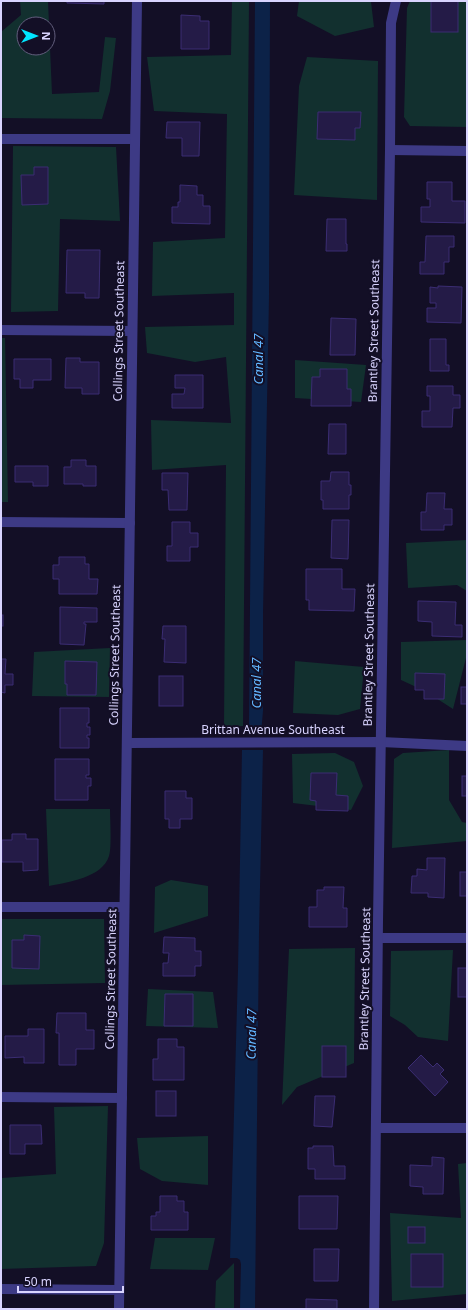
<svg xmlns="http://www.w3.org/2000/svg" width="468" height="1310" font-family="'Noto Sans',sans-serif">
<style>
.green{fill:#12302f;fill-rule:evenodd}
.water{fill:#0c2248}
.building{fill:#241b47;stroke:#3b2d73}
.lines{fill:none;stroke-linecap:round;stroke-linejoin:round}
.minor{stroke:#3d3a85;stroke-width:10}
.labels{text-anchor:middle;stroke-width:4;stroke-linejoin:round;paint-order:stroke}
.street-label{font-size:12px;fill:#d9d4ff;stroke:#130f26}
.water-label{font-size:13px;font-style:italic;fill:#62b6ff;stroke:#130f26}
</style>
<rect width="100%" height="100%" fill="#130f26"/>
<!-- green -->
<g class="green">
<path d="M 20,1 L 48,1 L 52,94 L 99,92 L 105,37 L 116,38 L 110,91 L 102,119 L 1,118 L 1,32 L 21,15 ZM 24,24 L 48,24 L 48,48 L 24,48 Z"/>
<path d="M 232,1 L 249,1 L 243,726 L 224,727 L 226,465 L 152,470 L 151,420 L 231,423 L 226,357 L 195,362 L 147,353 L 145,327 L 234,325 L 234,293 L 152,296 L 153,242 L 225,238 L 227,114 L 154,111 L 147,57 L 231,55 Z"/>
<path d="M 299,1 L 371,2 L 374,27 L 335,36 L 297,16 Z"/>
<path d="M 410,1 L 467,1 L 467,127 L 410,126 L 404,117 L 407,8 Z"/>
<path d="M 307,57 L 378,61 L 377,200 L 294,195 L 299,86 Z"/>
<path d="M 13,146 L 116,147 L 120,221 L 60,219 L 58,311 L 11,312 Z"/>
<path d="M 1,338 L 5,338 L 8,502 L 1,502 Z"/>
<path d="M 295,360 L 366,365 L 361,402 L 295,398 Z"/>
<path d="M 467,540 L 467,591 L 457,585 L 408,588 L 406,543 Z"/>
<path d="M 467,640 L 467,654 L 453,709 L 425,691 L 401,680 L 401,642 Z"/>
<path d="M 110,648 L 109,697 L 32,696 L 34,652 Z"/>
<path d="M 295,661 L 364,667 L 360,709 L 338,715 L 293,713 Z"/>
<path d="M 449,750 L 449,800 L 462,822 L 467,823 L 467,841 L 392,848 L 394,759 L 403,753 Z"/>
<path d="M 335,753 L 354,762 L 363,786 L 351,810 L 293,803 L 292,754 Z"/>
<path d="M 46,809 L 110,809 C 110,819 112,848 109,856 C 102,878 68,882 49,886 Z"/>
<path d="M 171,880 L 208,886 L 208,916 L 154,933 L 155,887 Z"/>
<path d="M 1,919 L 104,919 L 105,983 L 1,985 Z"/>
<path d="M 355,948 L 354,1063 L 297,1087 L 282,1105 L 289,949 Z"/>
<path d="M 453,950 L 448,1041 L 418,1037 L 405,1025 L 390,1016 L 391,951 Z"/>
<path d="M 148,989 L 213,992 L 218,1028 L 146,1026 Z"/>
<path d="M 108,1106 L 104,1243 L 96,1266 L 1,1269 L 1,1152 L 2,1178 L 56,1174 L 54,1107 Z"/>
<path d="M 208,1136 L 208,1185 L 162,1181 L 140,1169 L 137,1138 Z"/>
<path d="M 467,1163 L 467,1294 L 392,1301 L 390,1213 L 461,1218 L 458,1164 Z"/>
<path d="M 155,1238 L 215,1238 L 208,1270 L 150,1269 Z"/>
<path d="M 234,1263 L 234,1309 L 215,1309 L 216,1281 Z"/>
</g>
<!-- water -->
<g class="water">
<path d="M 255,1 L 270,1 L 269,297 L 263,614 L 263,711 L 261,734 L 251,734 L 249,727 Z"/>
<path d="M 242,750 L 263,750 L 259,933 L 255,1309 L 240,1309 L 241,1264 L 240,1260 L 237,1258 L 230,1258 L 238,970 Z"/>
</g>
<!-- building -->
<g class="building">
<path d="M 67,1 L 104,1 L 104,4 L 67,3 Z"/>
<rect x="431" y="1" width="27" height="31"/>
<path d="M 181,15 L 200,16 L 200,21 L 209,21 L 209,49 L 181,49 Z"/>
<path d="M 318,112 L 361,112 L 360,128 L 355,128 L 355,140 L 317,139 Z"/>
<path d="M 167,122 L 200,122 L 199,156 L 182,156 L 182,138 L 166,138 Z"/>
<path d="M 34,167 L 48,167 L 48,204 L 22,205 L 21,175 L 34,175 Z"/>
<path d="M 427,182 L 452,182 L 452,201 L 465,201 L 465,223 L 421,222 L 421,207 L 430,207 L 430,199 L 427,199 Z"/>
<path d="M 180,185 L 197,186 L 197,195 L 203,195 L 203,206 L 210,206 L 210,224 L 172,223 L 172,207 L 178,207 L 178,202 L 180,202 Z"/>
<path d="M 327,219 L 346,219 L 346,244 L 347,244 L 347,251 L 326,251 Z"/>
<path d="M 426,236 L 454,236 L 454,247 L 449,247 L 449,262 L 444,262 L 444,274 L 420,274 L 420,262 L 425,262 Z"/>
<path d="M 67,250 L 100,250 L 99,298 L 85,298 L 85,293 L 66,293 Z"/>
<path d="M 438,286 L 462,287 L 461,323 L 427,322 L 427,308 L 436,308 L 436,303 L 430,303 L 430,287 L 438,288 Z"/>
<path d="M 331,318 L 356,319 L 355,355 L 330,355 Z"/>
<path d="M 430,339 L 446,339 L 446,365 L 449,365 L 449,371 L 430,371 Z"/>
<path d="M 66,358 L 80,358 L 80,362 L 99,362 L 99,394 L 82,394 L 82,388 L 65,388 Z"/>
<path d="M 14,359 L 51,359 L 51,380 L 33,380 L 33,388 L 20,388 L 20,379 L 14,379 Z"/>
<path d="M 320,369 L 347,369 L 347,389 L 351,389 L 351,406 L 311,406 L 312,377 L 320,377 Z"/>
<path d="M 175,375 L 203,375 L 203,408 L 172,408 L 172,394 L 184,394 L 185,388 L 175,388 Z"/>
<path d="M 427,386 L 453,386 L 453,395 L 460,395 L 460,408 L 453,408 L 452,427 L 422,427 L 422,411 L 430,411 L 430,396 L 427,396 Z"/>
<path d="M 329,424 L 346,424 L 346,454 L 328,454 Z"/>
<path d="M 71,460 L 86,460 L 86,466 L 96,466 L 96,486 L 83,486 L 83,484 L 64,484 L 64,467 L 71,467 Z"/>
<path d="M 15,466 L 48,466 L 48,486 L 33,486 L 33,482 L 15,482 Z"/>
<path d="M 331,472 L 349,472 L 349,485 L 351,485 L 351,495 L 349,495 L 349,509 L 323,509 L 323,500 L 321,500 L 321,481 L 330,481 Z"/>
<path d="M 162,473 L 188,473 L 187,510 L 169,510 L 168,490 L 162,490 Z"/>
<path d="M 427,493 L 445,493 L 444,509 L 452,509 L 452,525 L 444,525 L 444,530 L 421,530 L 421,512 L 426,512 Z"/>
<path d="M 332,520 L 349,520 L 348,559 L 331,558 Z"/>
<path d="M 172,522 L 190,522 L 190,533 L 198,533 L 198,547 L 190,547 L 190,561 L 167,561 L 167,546 L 172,546 Z"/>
<path d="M 59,557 L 85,557 L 85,564 L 89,564 L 89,579 L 98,579 L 97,594 L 59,594 L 59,579 L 53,579 L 53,565 L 59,565 Z"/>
<path d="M 306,569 L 342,569 L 342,589 L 355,589 L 354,611 L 309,610 L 309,600 L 306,600 Z"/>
<path d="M 418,601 L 456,602 L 455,625 L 462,625 L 462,637 L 432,636 L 432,622 L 418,621 Z"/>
<path d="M 60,607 L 97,608 L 97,622 L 84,622 L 84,624 L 86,624 L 84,645 L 60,644 Z"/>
<rect x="1" y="615" width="2" height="11"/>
<path d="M 163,626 L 186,626 L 186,663 L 164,662 L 165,639 L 162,639 Z"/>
<path d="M 1,659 L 6,659 L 5,674 L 13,674 L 13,685 L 5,685 L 5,693 L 1,692 Z"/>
<path d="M 65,661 L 97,662 L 96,695 L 67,695 L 67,684 L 65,684 Z"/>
<path d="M 415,673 L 445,674 L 444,699 L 424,699 L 424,690 L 415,690 Z"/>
<rect x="159" y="676" width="24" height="30"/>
<rect x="461" y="687" width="6" height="17"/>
<path d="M 60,708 L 89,708 L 89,723 L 87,723 L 87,727 L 90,727 L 90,735 L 87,735 L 87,738 L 89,738 L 89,748 L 60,748 Z"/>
<path d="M 55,759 L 89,759 L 89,775 L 86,775 L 86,778 L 91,778 L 91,786 L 88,786 L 88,800 L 55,800 Z"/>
<path d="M 311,773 L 337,773 L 336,795 L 348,796 L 348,811 L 316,810 L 316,801 L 310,800 Z"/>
<rect x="462" y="776" width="5" height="20"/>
<path d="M 165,791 L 186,791 L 186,798 L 192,798 L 192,819 L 180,819 L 180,828 L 169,828 L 169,819 L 165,819 Z"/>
<path d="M 12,834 L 26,834 L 26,839 L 38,839 L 38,870 L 23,871 L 23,862 L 2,862 L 2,840 L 12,840 Z"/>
<path d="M 427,858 L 445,858 L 444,898 L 428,897 L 428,893 L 411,893 L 412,876 L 417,876 L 417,869 L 427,870 Z"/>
<rect x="460" y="872" width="7" height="24"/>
<path d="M 324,887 L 344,887 L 343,908 L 347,908 L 347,927 L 309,927 L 309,907 L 317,907 L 317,890 L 324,890 Z"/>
<path d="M 24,935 L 40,936 L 39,969 L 12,968 L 12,940 L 24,940 Z"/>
<path d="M 164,937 L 195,938 L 195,951 L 201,951 L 201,966 L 195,966 L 195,976 L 163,976 L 163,963 L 168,963 L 169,953 L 163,953 Z"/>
<rect x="458" y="968" width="9" height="29"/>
<path d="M 165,994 L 193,994 L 193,1026 L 164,1026 Z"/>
<path d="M 57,1013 L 86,1013 L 86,1030 L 94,1030 L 94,1049 L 76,1049 L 76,1065 L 59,1065 L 59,1033 L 56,1033 Z"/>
<path d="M 28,1029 L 44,1029 L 44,1063 L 24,1063 L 24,1057 L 5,1058 L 5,1036 L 28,1036 Z"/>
<path d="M 158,1039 L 177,1039 L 177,1047 L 184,1047 L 184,1080 L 153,1080 L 153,1059 L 158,1059 Z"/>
<rect x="322" y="1046" width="24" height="31"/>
<path d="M 421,1055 L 433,1067 L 437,1063 L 444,1070 L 440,1074 L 448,1082 L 435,1096 L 408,1068 Z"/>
<rect x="156" y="1091" width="20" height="25"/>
<path d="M 315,1096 L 335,1096 L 332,1127 L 314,1126 Z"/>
<path d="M 10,1125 L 41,1125 L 42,1144 L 25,1144 L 25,1154 L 10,1154 Z"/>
<path d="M 313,1146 L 333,1146 L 334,1166 L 345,1166 L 345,1179 L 315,1179 L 315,1169 L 308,1169 L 308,1148 L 313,1148 Z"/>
<path d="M 432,1157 L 444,1158 L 443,1194 L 423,1194 L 423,1187 L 410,1186 L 410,1165 L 432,1166 Z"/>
<path d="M 160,1196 L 177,1196 L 177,1201 L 184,1201 L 184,1212 L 188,1212 L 188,1230 L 151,1230 L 151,1216 L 156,1216 L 156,1212 L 160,1212 Z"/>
<path d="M 299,1196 L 338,1196 L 337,1229 L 299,1229 Z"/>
<rect x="408" y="1227" width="17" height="16"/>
<path d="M 314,1249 L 339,1249 L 338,1281 L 314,1281 Z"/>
<rect x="411" y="1254" width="32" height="33"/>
<path d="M 306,1299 L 337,1300 L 337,1309 L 306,1309 Z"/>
</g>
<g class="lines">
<!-- minor -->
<g class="minor">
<path d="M 1,139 L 135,139"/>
<path d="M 390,150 L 467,151"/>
<path d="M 1,330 L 132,331"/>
<path d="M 1,522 L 130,523"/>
<path d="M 127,743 L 381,742 L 467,746"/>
<path d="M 1,907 L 124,907"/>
<path d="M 378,938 L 467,938"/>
<path d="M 1,1097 L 122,1098"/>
<path d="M 376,1128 L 467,1128"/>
<path d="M 1,1289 L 119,1290"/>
<path d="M 119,1309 L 137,1"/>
<path d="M 374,1309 L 378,921 L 390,150 L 391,23 L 396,1"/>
</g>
</g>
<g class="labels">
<!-- street labels -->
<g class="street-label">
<text transform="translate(119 331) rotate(-89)" y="4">Collings Street Southeast</text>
<text transform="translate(374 331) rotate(-89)" y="4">Brantley Street Southeast</text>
<text transform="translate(115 655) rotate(-89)" y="4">Collings Street Southeast</text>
<text transform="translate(369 655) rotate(-89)" y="4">Brantley Street Southeast</text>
<text x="273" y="734">Brittan Avenue Southeast</text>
<text transform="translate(111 979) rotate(-89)" y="4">Collings Street Southeast</text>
<text transform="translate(365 979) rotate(-89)" y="4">Brantley Street Southeast</text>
</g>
<!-- water labels -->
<g class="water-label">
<text transform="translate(258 359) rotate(-90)" y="5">Canal 47</text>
<text transform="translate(256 683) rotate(-90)" y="5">Canal 47</text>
<text transform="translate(251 1034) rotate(-89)" y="5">Canal 47</text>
</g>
</g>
<!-- border -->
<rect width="468" height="1310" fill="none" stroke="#d9d4ff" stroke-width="4"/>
<!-- north arrow -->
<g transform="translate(36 36) rotate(90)"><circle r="19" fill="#130f26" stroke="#625e7d"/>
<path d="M0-3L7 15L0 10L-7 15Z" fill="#00e5ff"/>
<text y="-6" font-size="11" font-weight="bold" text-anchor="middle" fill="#d9d4ff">N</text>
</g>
<!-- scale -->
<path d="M18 1286v6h105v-6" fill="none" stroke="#d9d4ff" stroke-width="2"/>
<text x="24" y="1286" font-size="12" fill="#d9d4ff" stroke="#130f26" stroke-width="3" paint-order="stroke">50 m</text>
</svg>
